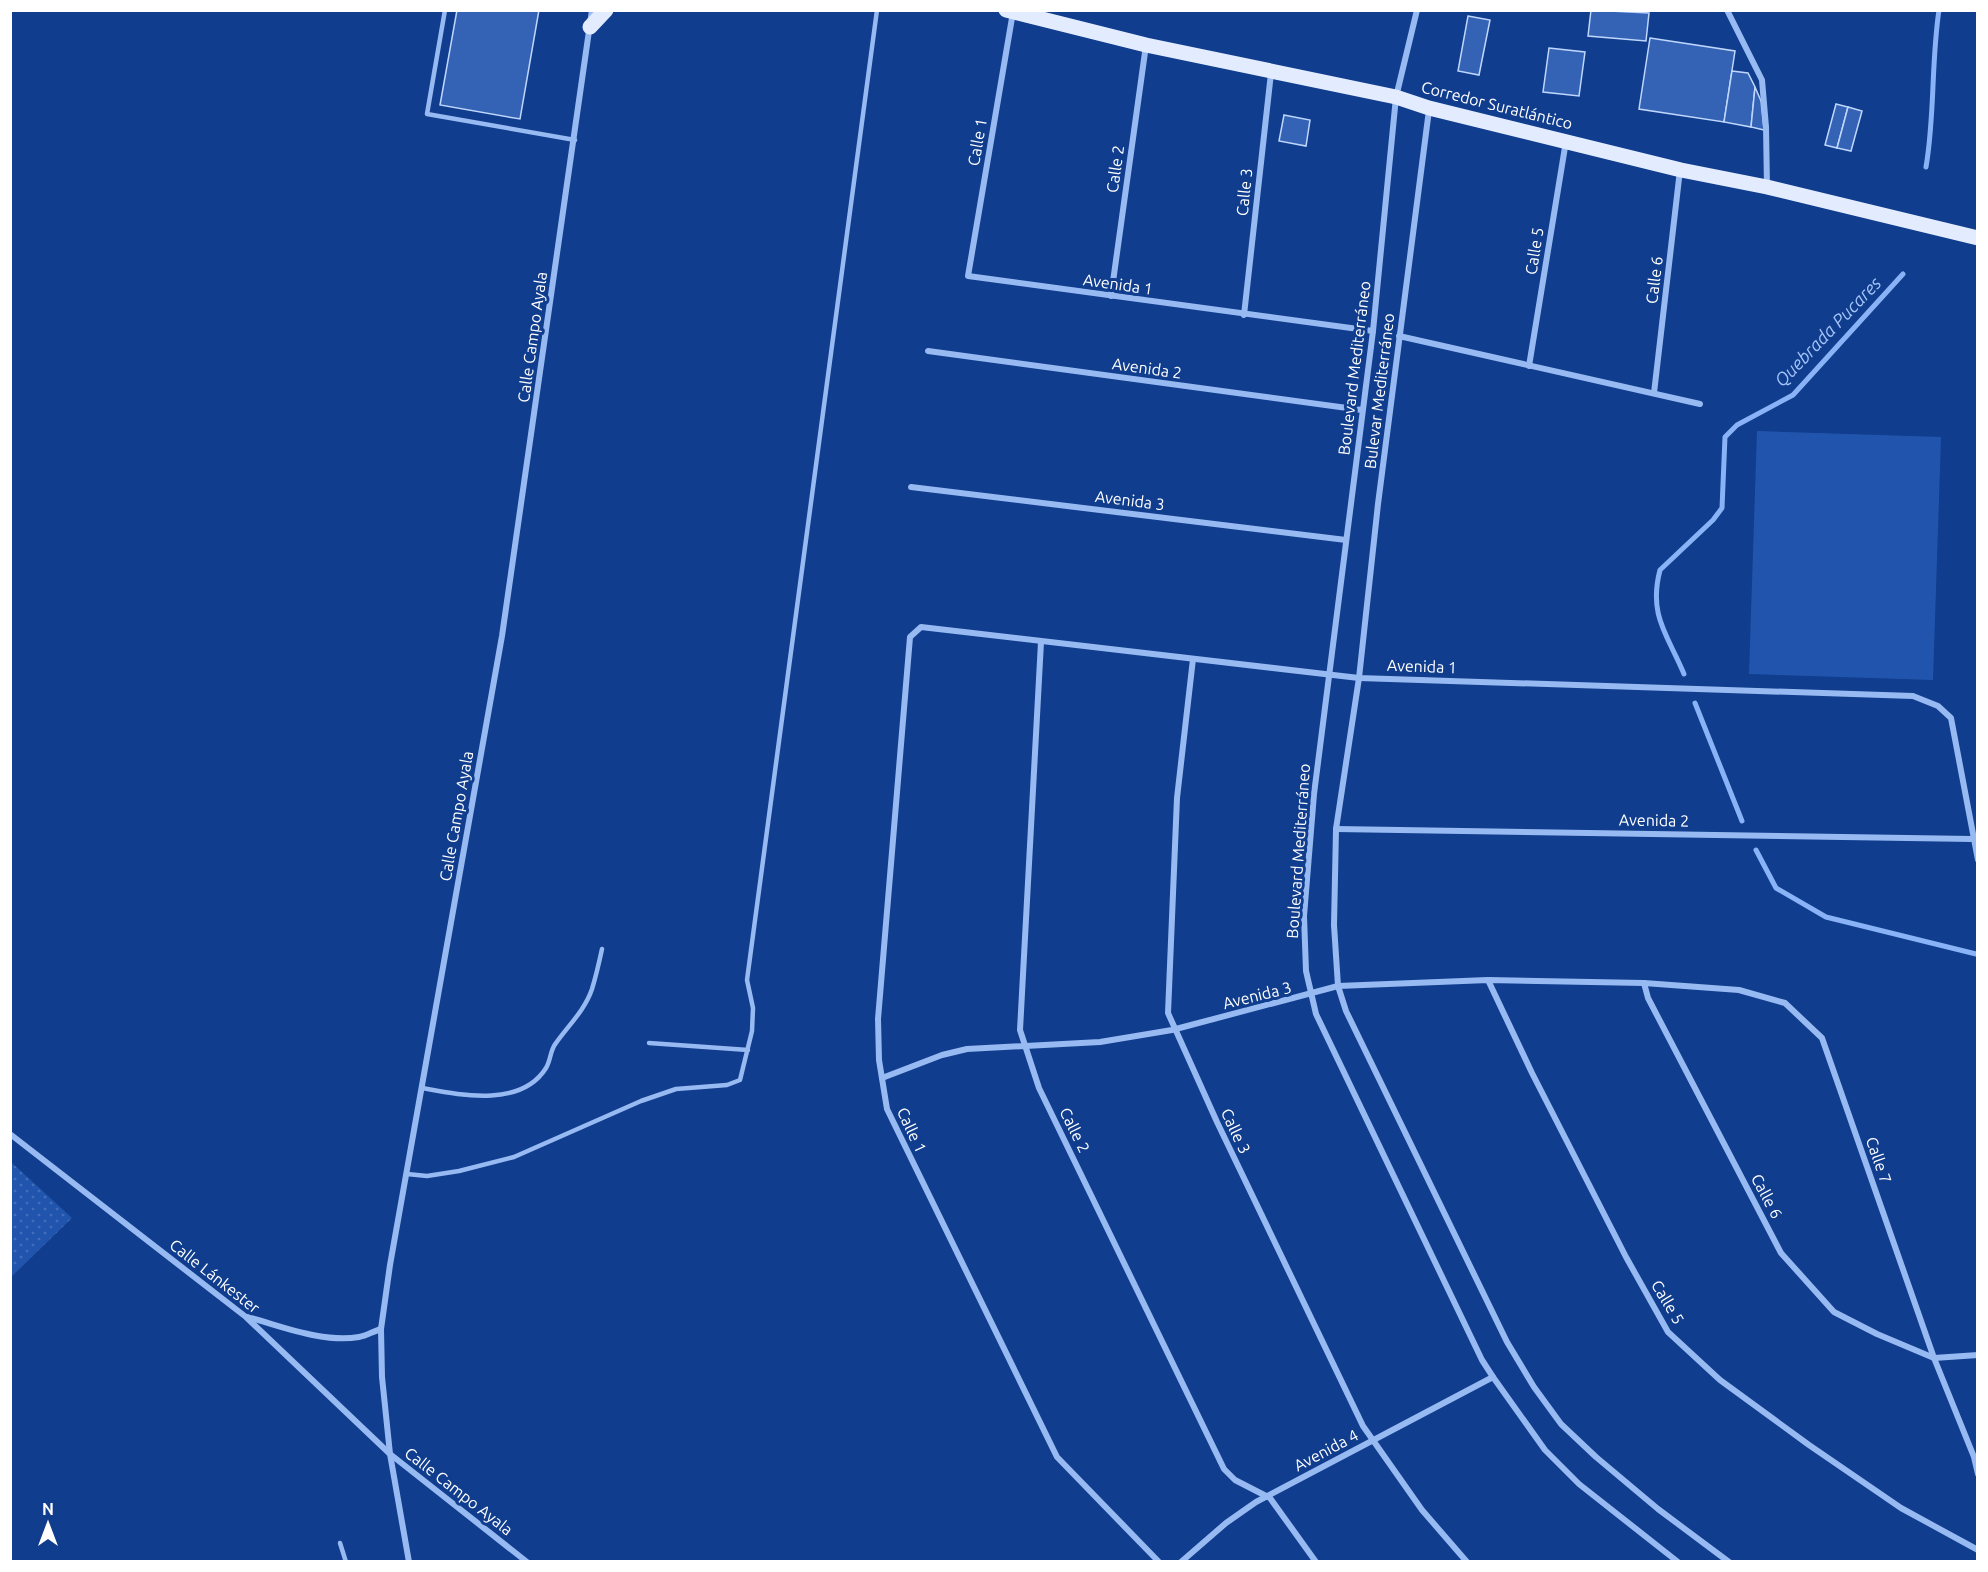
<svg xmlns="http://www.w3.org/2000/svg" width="1988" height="1572" font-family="Ubuntu,sans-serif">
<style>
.grass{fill:#2155ad}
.park{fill:url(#park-dots)}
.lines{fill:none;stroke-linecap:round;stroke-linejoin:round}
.stream{stroke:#89b3f6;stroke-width:5}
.building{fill:#3463b5;stroke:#bfd6fd;stroke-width:1.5}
.service{stroke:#98baf2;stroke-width:4.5}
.minor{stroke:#98baf2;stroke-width:6}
.primary{stroke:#e3ecff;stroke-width:15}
.labels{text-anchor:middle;stroke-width:6;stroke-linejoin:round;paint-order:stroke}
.street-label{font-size:16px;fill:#fff;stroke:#103d8d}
.water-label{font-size:18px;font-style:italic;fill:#a4c4fa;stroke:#103d8d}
</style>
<defs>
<pattern id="park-dots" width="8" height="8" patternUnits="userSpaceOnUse" patternTransform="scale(1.5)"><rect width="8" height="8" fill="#2155ad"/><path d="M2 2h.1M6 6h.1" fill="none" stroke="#426eb9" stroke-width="1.8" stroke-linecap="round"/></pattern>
</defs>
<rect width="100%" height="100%" fill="#103d8d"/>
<!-- grass -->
<path class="grass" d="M 1757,431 L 1941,437 L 1933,680 L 1749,674 Z"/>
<!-- park -->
<path class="park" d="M 11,1162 L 72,1218 L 11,1277 Z"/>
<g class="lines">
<!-- stream -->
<g class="stream">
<path d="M 1926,167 C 1935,115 1931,63 1939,10"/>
<path d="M 1684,674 C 1668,635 1648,616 1660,570 L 1713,520 L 1722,508 L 1725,437 L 1737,425 L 1793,395 L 1903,274"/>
<path d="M 1695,703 L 1742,821"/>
<path d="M 1756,850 L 1776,888 L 1826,917 L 1976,954"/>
</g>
</g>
<!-- building -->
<g class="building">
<path d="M 457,10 L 539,10 L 520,119 L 440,105 Z"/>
<path d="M 1591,10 L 1649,13 L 1646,41 L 1588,36 Z"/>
<path d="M 1468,16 L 1490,20 L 1479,75 L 1458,71 Z"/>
<path d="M 1650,38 L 1735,51 L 1724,122 L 1639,109 Z"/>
<path d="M 1549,48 L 1585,52 L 1579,96 L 1543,92 Z"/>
<path d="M 1732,71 L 1748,73 L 1755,87 L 1751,127 L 1724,122 Z"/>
<path d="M 1755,87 L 1761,101 L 1764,130 L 1751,127 Z"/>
<path d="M 1836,104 L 1848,107 L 1837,148 L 1825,145 Z"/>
<path d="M 1848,107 L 1862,111 L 1851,151 L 1837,148 Z"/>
<path d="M 1284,115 L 1310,120 L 1306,146 L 1279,141 Z"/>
</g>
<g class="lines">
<!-- service -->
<g class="service">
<path d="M 445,10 L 427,114 L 575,140"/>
<path d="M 649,1043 L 748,1050"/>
<path d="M 422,1088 C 460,1095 521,1108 546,1068 C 551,1060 550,1050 556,1043 C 568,1026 585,1010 592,989 C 596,976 599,963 602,949"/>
<path d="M 407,1174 L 427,1176 L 459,1171 L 514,1157 L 641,1101 L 676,1089 L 727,1085 L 740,1080 L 752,1031 L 753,1008 L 747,980 L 877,10"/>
<path d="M 340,1543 L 346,1562"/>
</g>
<!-- minor -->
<g class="minor">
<path d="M 1417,10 L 1396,97 L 1373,331 L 1314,794 L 1304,916 L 1306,971 L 1316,1014 L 1482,1360 L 1493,1377 L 1545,1450 L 1579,1484 L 1678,1562"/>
<path d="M 1727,10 L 1762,80 L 1766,127 L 1767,187"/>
<path d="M 1013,12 L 968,276 L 1373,331"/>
<path d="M 1429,110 L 1378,504 L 1359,678 L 1336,829 L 1334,925 L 1338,986 L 1346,1011 L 1507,1342 L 1534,1387 L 1561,1424 L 1596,1457 L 1658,1509 L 1729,1562"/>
<path d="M 1111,296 L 1146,45"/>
<path d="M 1244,315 L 1271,73"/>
<path d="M 1399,336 L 1700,404"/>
<path d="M 928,351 L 1362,410"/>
<path d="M 1529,366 L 1566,141"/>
<path d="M 1654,393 L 1680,170"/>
<path d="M 911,487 L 1346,540"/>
<path d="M 1041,642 L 1020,1030 L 1039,1088 L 1224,1469 L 1235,1480 L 1270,1498 L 1316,1562"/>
<path d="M 1193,659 L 1177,798 L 1168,1013 L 1217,1122 L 1363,1426 L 1422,1510 L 1467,1562"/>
<path d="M 1336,829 L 1972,839"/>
<path d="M 1488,980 L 1532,1073 L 1626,1257 L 1668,1332 L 1720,1380 L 1809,1445 L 1901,1508 L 1978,1550"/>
<path d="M 1644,983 L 1648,998 L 1781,1253 L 1834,1312 L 1877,1334 L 1934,1358 L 1978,1355"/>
<path d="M 882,1078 L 942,1055 L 967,1049 L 1100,1042 L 1172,1030 L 1338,986 L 1488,980 L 1644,983 L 1739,990 L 1785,1003 L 1822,1038 L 1934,1358 L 1974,1457 L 1978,1474"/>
<path d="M 10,1134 L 246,1317 L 390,1454 L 527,1562"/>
<path d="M 247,1317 C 282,1326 322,1343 359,1337 C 366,1336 374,1331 381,1329"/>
<path d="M 409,1562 L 390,1454 L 382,1377 L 381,1329 L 390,1265 L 502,636 L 592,10"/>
<path d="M 1159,1562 L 1057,1457 L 887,1109 L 879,1060 L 878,1019 L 910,637 L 921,627 L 1359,678 L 1913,696 L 1938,706 L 1951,718 L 1978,860"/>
<path d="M 1181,1562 L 1226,1523 L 1256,1502 L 1493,1377"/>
</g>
<!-- primary -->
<g class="primary">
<path d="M 1006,10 L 1146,45 L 1396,97 L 1429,108 L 1681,170 L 1767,187 L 1978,238"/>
<path d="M 590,27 L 606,10"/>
</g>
</g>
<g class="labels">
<!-- street labels -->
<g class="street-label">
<text transform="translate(1497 105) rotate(14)" y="6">Corredor Suratlántico</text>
<text transform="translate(977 142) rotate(-80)" y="6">Calle 1</text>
<text transform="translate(1115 169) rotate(-82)" y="6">Calle 2</text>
<text transform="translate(1244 192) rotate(-84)" y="6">Calle 3</text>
<text transform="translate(1534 251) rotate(-81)" y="6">Calle 5</text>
<text transform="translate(1654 280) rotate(-83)" y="6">Calle 6</text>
<text transform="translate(1118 284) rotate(8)" y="6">Avenida 1</text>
<text transform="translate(532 337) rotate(-82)" y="6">Calle Campo Ayala</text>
<text transform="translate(1147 368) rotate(8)" y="6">Avenida 2</text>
<text transform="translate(1354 368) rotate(-83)" y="6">Boulevard Mediterráneo</text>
<text transform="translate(1379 391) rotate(-83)" y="6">Bulevar Mediterráneo</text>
<text transform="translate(1130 500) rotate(7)" y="6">Avenida 3</text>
<text transform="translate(1422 666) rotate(2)" y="6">Avenida 1</text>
<text transform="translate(456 816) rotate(-80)" y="6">Calle Campo Ayala</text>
<text transform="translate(1654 820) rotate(1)" y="6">Avenida 2</text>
<text transform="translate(1298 851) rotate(-86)" y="6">Boulevard Mediterráneo</text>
<text transform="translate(1257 995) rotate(-14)" y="6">Avenida 3</text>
<text transform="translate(912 1130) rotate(65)" y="6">Calle 1</text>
<text transform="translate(1075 1130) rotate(64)" y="6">Calle 2</text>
<text transform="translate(1236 1131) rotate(65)" y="6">Calle 3</text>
<text transform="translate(1879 1160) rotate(71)" y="6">Calle 7</text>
<text transform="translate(1767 1196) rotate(62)" y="6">Calle 6</text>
<text transform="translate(215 1276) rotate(38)" y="6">Calle Lánkester</text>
<text transform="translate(1668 1302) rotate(59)" y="6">Calle 5</text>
<text transform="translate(1326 1450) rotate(-28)" y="6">Avenida 4</text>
<text transform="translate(459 1491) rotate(38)" y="6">Calle Campo Ayala</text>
</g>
<!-- water labels -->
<g class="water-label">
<text transform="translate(1828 332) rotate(-46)" y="6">Quebrada Pucares</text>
</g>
</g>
<!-- border -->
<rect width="1988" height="1572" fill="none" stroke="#ffffff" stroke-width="24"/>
<!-- north arrow -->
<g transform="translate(48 1524)" stroke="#103d8d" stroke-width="4.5" paint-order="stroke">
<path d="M0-4.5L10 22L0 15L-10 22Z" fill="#ffffff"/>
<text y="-9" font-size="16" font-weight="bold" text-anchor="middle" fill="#ffffff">N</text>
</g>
</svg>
